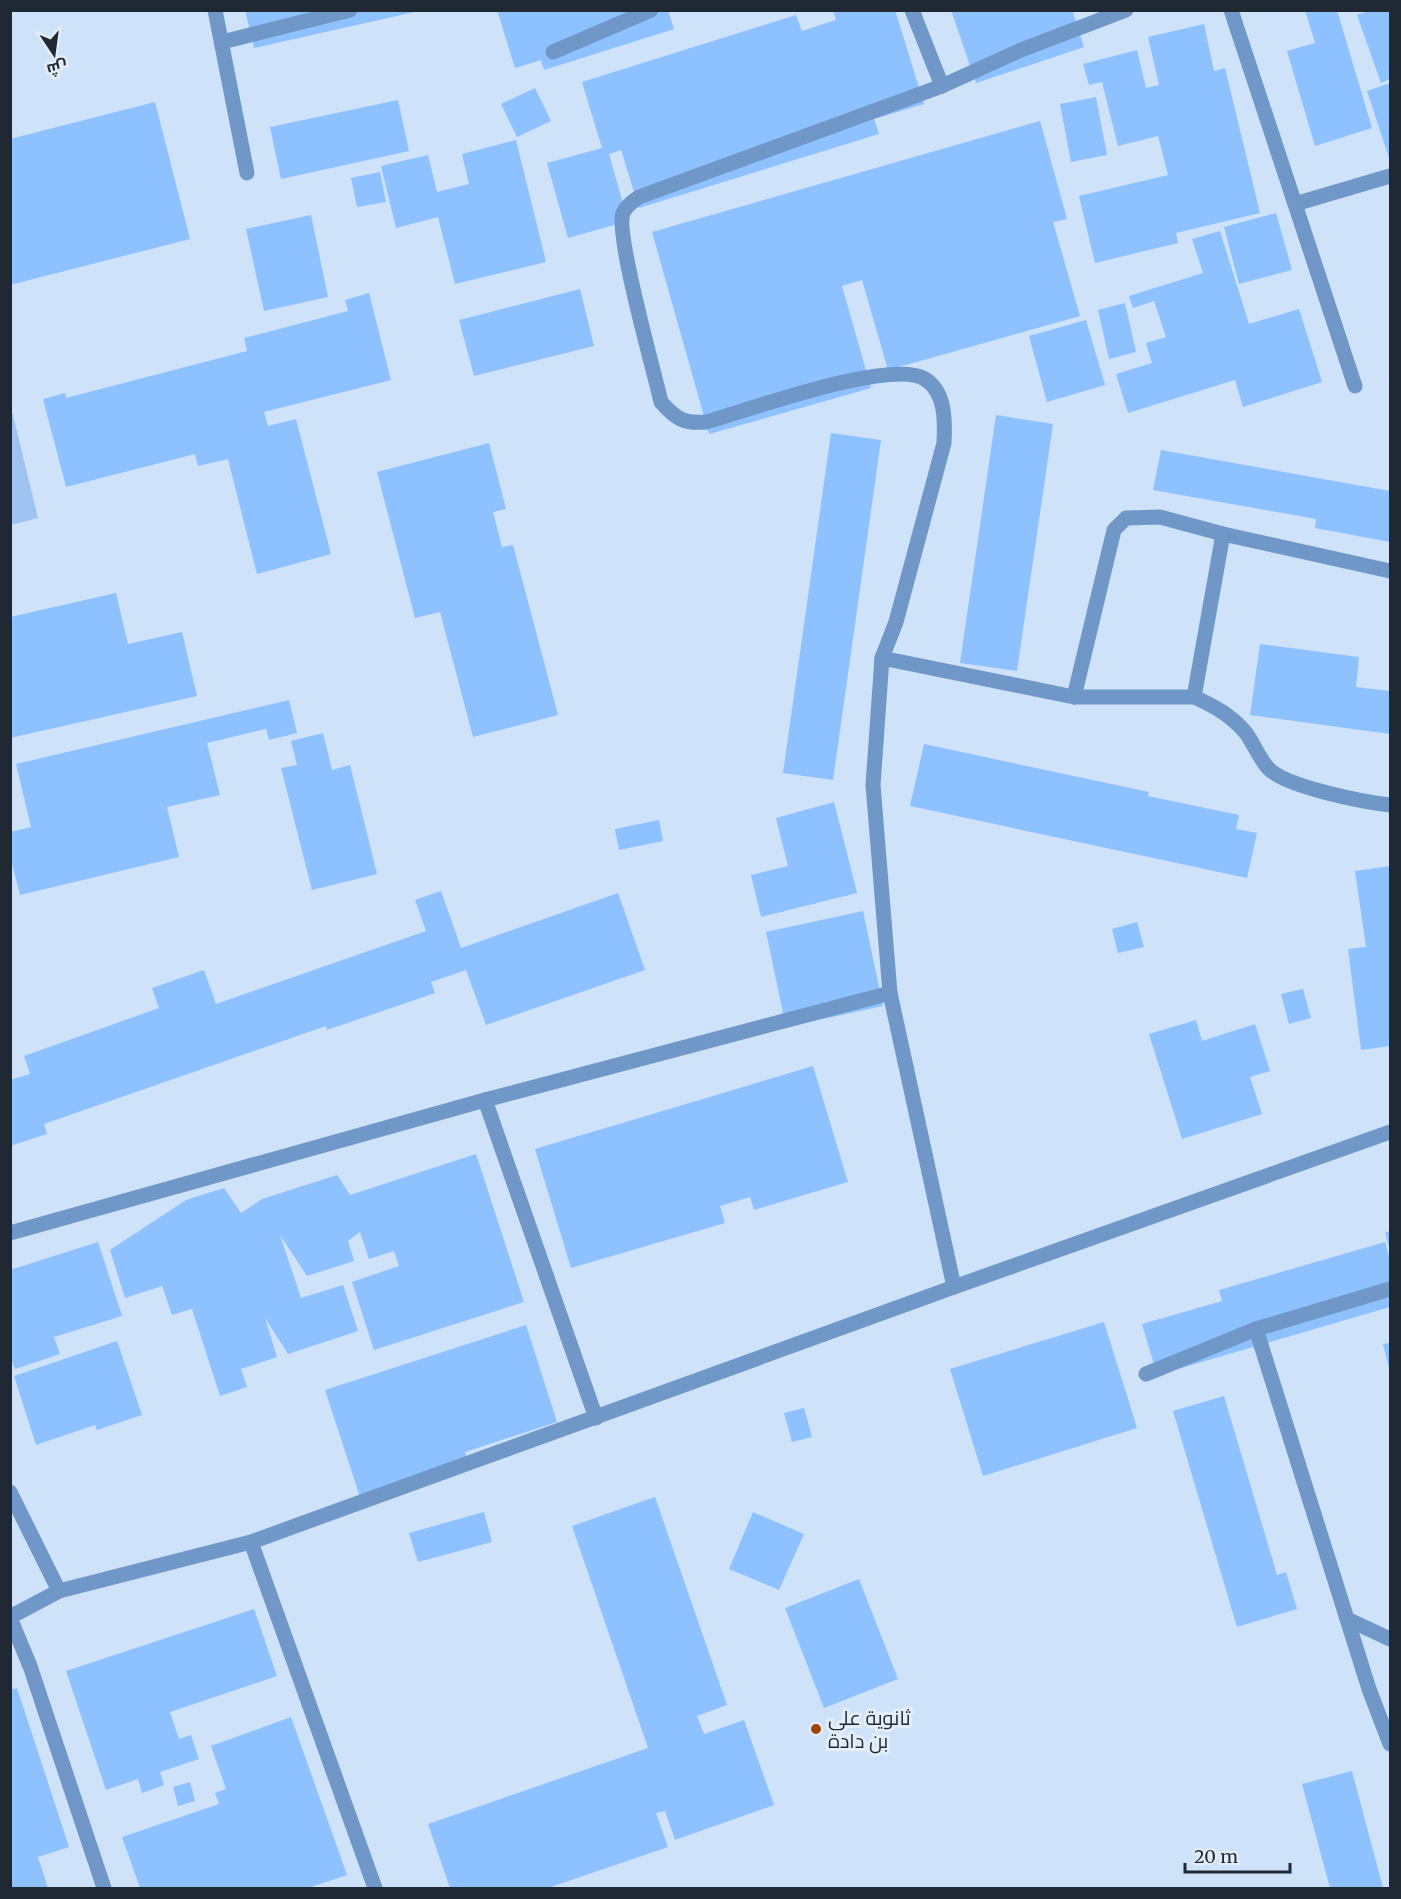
<svg xmlns="http://www.w3.org/2000/svg" width="1401" height="1899" font-family="Merriweather,Cairo,serif">
<style>
.green{fill:#9ec3f0}
.building{fill:#8dc1ff}
.lines{fill:none;stroke-linecap:round;stroke-linejoin:round}
.minor{stroke:#6f98c9;stroke-width:15}
.poi-dot{fill:#a34007;stroke:#e4eefa;stroke-width:2}
.labels{text-anchor:middle;stroke-width:6;stroke-linejoin:round;paint-order:stroke}
.poi-label{font-size:20px;fill:#1f2833;stroke:#e4eefa;text-anchor:start}
</style>
<rect width="100%" height="100%" fill="#cee2fa"/>
<!-- green -->
<path class="green" d="M 10,403 L 38,518 L 11,525 L 10,525 Z"/>
<!-- building -->
<g class="building">
<path d="M 245,10 L 419,10 L 419,11 L 254,48 Z"/>
<path d="M 497,10 L 668,10 L 674,29 L 544,70 L 541,60 L 515,68 Z"/>
<path d="M 833,10 L 895,10 L 924,104 L 874,119 L 879,134 L 639,208 L 621,150 L 609,154 L 628,221 L 568,238 L 547,163 L 602,148 L 582,82 L 796,15 L 802,31 L 836,20 Z"/>
<path d="M 951,10 L 1072,10 L 1084,47 L 976,83 Z"/>
<path d="M 1305,10 L 1337,10 L 1372,128 L 1315,146 L 1287,51 L 1315,43 Z"/>
<path d="M 1371,10 L 1390,10 L 1390,79 L 1381,83 L 1357,15 Z"/>
<path d="M 1204,24 L 1214,71 L 1225,68 L 1260,213 L 1176,233 L 1178,243 L 1095,263 L 1079,196 L 1168,175 L 1158,136 L 1118,146 L 1102,82 L 1089,85 L 1083,64 L 1137,50 L 1146,88 L 1159,85 L 1148,37 Z"/>
<path d="M 1390,83 L 1390,161 L 1367,91 Z"/>
<path d="M 535,88 L 551,121 L 517,137 L 501,104 Z"/>
<path d="M 1096,97 L 1107,155 L 1071,162 L 1060,104 Z"/>
<path d="M 398,100 L 409,151 L 281,179 L 270,127 Z"/>
<path d="M 155,102 L 190,239 L 10,285 L 10,139 Z"/>
<path d="M 1040,121 L 1067,219 L 1053,222 L 1080,316 L 888,370 L 862,280 L 842,286 L 871,388 L 709,434 L 652,232 Z"/>
<path d="M 516,140 L 546,262 L 455,284 L 438,217 L 396,228 L 381,166 L 428,155 L 437,192 L 469,184 L 462,154 Z"/>
<path d="M 380,172 L 386,202 L 357,207 L 351,178 Z"/>
<path d="M 1276,213 L 1292,270 L 1239,284 L 1224,227 Z"/>
<path d="M 311,215 L 328,297 L 264,311 L 246,229 Z"/>
<path d="M 1220,231 L 1249,324 L 1299,309 L 1322,382 L 1243,407 L 1235,380 L 1128,413 L 1116,374 L 1152,363 L 1146,343 L 1166,337 L 1154,301 L 1133,308 L 1129,296 L 1203,273 L 1192,239 Z"/>
<path d="M 580,289 L 594,346 L 474,376 L 459,320 Z"/>
<path d="M 369,293 L 391,380 L 264,412 L 268,426 L 296,419 L 331,554 L 257,574 L 228,459 L 198,466 L 195,454 L 66,487 L 43,399 L 65,393 L 66,398 L 247,351 L 244,338 L 348,311 L 345,300 Z"/>
<path d="M 1125,303 L 1136,352 L 1109,359 L 1098,310 Z"/>
<path d="M 1086,320 L 1105,385 L 1047,402 L 1029,336 Z"/>
<path d="M 996,415 L 1053,424 L 1017,671 L 960,663 Z"/>
<path d="M 831,433 L 881,440 L 833,780 L 783,773 Z"/>
<path d="M 489,443 L 506,509 L 493,512 L 502,547 L 513,545 L 558,715 L 473,737 L 440,612 L 415,618 L 377,472 Z"/>
<path d="M 1161,450 L 1390,491 L 1390,542 L 1315,528 L 1316,519 L 1153,490 Z"/>
<path d="M 116,593 L 128,644 L 182,632 L 197,696 L 10,738 L 10,617 Z"/>
<path d="M 1260,644 L 1359,657 L 1356,687 L 1390,691 L 1390,734 L 1250,715 Z"/>
<path d="M 289,700 L 297,733 L 269,740 L 266,729 L 207,743 L 220,795 L 167,807 L 179,857 L 20,895 L 10,856 L 10,832 L 31,827 L 16,764 Z"/>
<path d="M 323,733 L 332,770 L 350,765 L 377,874 L 312,890 L 281,768 L 297,765 L 291,741 Z"/>
<path d="M 924,744 L 1149,792 L 1148,796 L 1239,815 L 1236,829 L 1257,833 L 1247,878 L 910,806 Z"/>
<path d="M 834,802 L 857,893 L 761,917 L 751,875 L 788,866 L 776,818 Z"/>
<path d="M 659,820 L 663,841 L 619,850 L 615,829 Z"/>
<path d="M 1390,866 L 1390,1046 L 1361,1050 L 1348,949 L 1366,947 L 1355,871 Z"/>
<path d="M 441,891 L 461,948 L 618,893 L 645,970 L 486,1025 L 466,970 L 431,982 L 435,993 L 327,1030 L 326,1026 L 44,1124 L 47,1134 L 10,1146 L 10,1080 L 30,1074 L 24,1056 L 159,1008 L 152,988 L 204,970 L 216,1004 L 426,931 L 415,900 Z"/>
<path d="M 863,911 L 883,1006 L 786,1027 L 766,932 Z"/>
<path d="M 1137,922 L 1144,947 L 1118,953 L 1112,929 Z"/>
<path d="M 1303,989 L 1311,1018 L 1289,1024 L 1281,994 Z"/>
<path d="M 1196,1020 L 1202,1041 L 1255,1024 L 1270,1071 L 1250,1077 L 1262,1114 L 1182,1139 L 1149,1034 Z"/>
<path d="M 813,1066 L 848,1182 L 754,1210 L 750,1197 L 720,1206 L 725,1223 L 571,1268 L 535,1149 Z"/>
<path d="M 476,1154 L 524,1302 L 374,1350 L 352,1282 L 399,1266 L 394,1251 L 369,1259 L 360,1232 L 348,1241 L 354,1261 L 307,1276 L 280,1235 L 301,1298 L 343,1285 L 358,1331 L 288,1354 L 265,1318 L 277,1357 L 241,1369 L 247,1387 L 220,1396 L 192,1309 L 172,1315 L 162,1286 L 125,1298 L 110,1250 L 186,1200 L 224,1188 L 241,1213 L 262,1199 L 337,1175 L 350,1195 Z"/>
<path d="M 1390,1231 L 1390,1250 L 1385,1233 Z"/>
<path d="M 98,1242 L 122,1316 L 54,1337 L 60,1354 L 15,1369 L 10,1355 L 10,1270 Z"/>
<path d="M 1385,1242 L 1390,1260 L 1390,1307 L 1157,1375 L 1142,1324 L 1222,1301 L 1219,1290 Z"/>
<path d="M 1104,1322 L 1137,1428 L 983,1476 L 950,1369 Z"/>
<path d="M 526,1325 L 557,1422 L 465,1452 L 468,1462 L 360,1497 L 325,1390 Z"/>
<path d="M 117,1341 L 142,1415 L 97,1430 L 95,1425 L 36,1445 L 14,1376 Z"/>
<path d="M 1390,1343 L 1390,1372 L 1383,1344 Z"/>
<path d="M 1224,1396 L 1277,1575 L 1286,1572 L 1297,1609 L 1237,1627 L 1173,1411 Z"/>
<path d="M 804,1408 L 812,1437 L 792,1442 L 784,1413 Z"/>
<path d="M 655,1497 L 727,1705 L 697,1716 L 704,1734 L 744,1720 L 774,1805 L 675,1840 L 665,1811 L 656,1813 L 668,1847 L 548,1888 L 450,1888 L 428,1824 L 648,1748 L 572,1526 Z"/>
<path d="M 484,1512 L 492,1542 L 418,1562 L 409,1533 Z"/>
<path d="M 753,1512 L 804,1534 L 779,1590 L 729,1569 Z"/>
<path d="M 859,1579 L 898,1679 L 824,1708 L 785,1608 Z"/>
<path d="M 254,1609 L 277,1676 L 170,1712 L 179,1739 L 191,1735 L 199,1759 L 160,1772 L 164,1785 L 142,1793 L 138,1779 L 106,1790 L 66,1671 Z"/>
<path d="M 17,1688 L 69,1847 L 38,1857 L 48,1888 L 10,1888 L 10,1690 Z"/>
<path d="M 291,1717 L 347,1875 L 308,1888 L 140,1888 L 122,1837 L 219,1804 L 215,1793 L 226,1789 L 211,1746 Z"/>
<path d="M 1352,1771 L 1383,1888 L 1330,1888 L 1302,1784 Z"/>
<path d="M 190,1782 L 195,1801 L 178,1806 L 173,1787 Z"/>
</g>
<g class="lines">
<!-- minor -->
<g class="minor">
<path d="M 215,10 L 247,173"/>
<path d="M 912,10 L 942,86"/>
<path d="M 1126,10 L 1021,50 L 942,86 L 639,197 C 633,201 626,206 623,213 C 615,234 654,371 661,402 C 676,419 684,424 706,422 C 749,410 891,358 925,379 C 946,392 945,422 944,443 L 896,622 L 882,658 L 1074,697 L 1194,697 L 1223,534"/>
<path d="M 1231,10 L 1355,386"/>
<path d="M 222,42 L 350,10"/>
<path d="M 553,52 L 651,10"/>
<path d="M 1295,204 L 1390,176"/>
<path d="M 882,658 L 873,785 L 890,993 L 954,1287"/>
<path d="M 1074,697 L 1114,530 L 1126,518 L 1160,517 L 1223,534 L 1390,571"/>
<path d="M 1194,697 C 1214,706 1231,715 1246,733 C 1254,744 1259,758 1268,768 C 1285,787 1364,802 1390,805"/>
<path d="M 485,1100 L 596,1418"/>
<path d="M 10,1233 L 485,1100 L 890,993"/>
<path d="M 1256,1329 L 1369,1689 L 1390,1744"/>
<path d="M 1146,1374 L 1256,1329 L 1390,1289"/>
<path d="M 10,1492 L 59,1591"/>
<path d="M 251,1542 L 375,1888"/>
<path d="M 10,1617 L 59,1591 L 251,1542 L 954,1287 L 1390,1132"/>
<path d="M 10,1618 L 30,1666 L 104,1888"/>
<path d="M 1347,1619 L 1390,1639"/>
</g>
</g>
<!-- markers -->
<circle class="poi-dot" cx="816" cy="1729" r="6"/>
<g class="labels">
<!-- poi labels -->
<g class="poi-label">
<text x="828" y="1725">ثانوية علي<tspan x="828" dy="23">بن دادة</tspan></text>
</g>
</g>
<!-- border -->
<rect width="1401" height="1899" fill="none" stroke="#1f2833" stroke-width="24"/>
<!-- north arrow -->
<g transform="translate(54 54) rotate(167)" stroke="#e4eefa" stroke-width="4.5" paint-order="stroke">
<path d="M0-4.5L10 22L0 15L-10 22Z" fill="#1f2833"/>
<text y="-9" font-size="16" font-weight="bold" text-anchor="middle" fill="#1f2833">ش</text>
</g>
<!-- scale -->
<path d="M1185 1863v9h105v-9" fill="none" stroke="#1f2833" stroke-width="3"/>
<text x="1194" y="1863" font-size="18" fill="#1f2833" stroke="#e4eefa" stroke-width="4.5" paint-order="stroke">20 m</text>
</svg>
